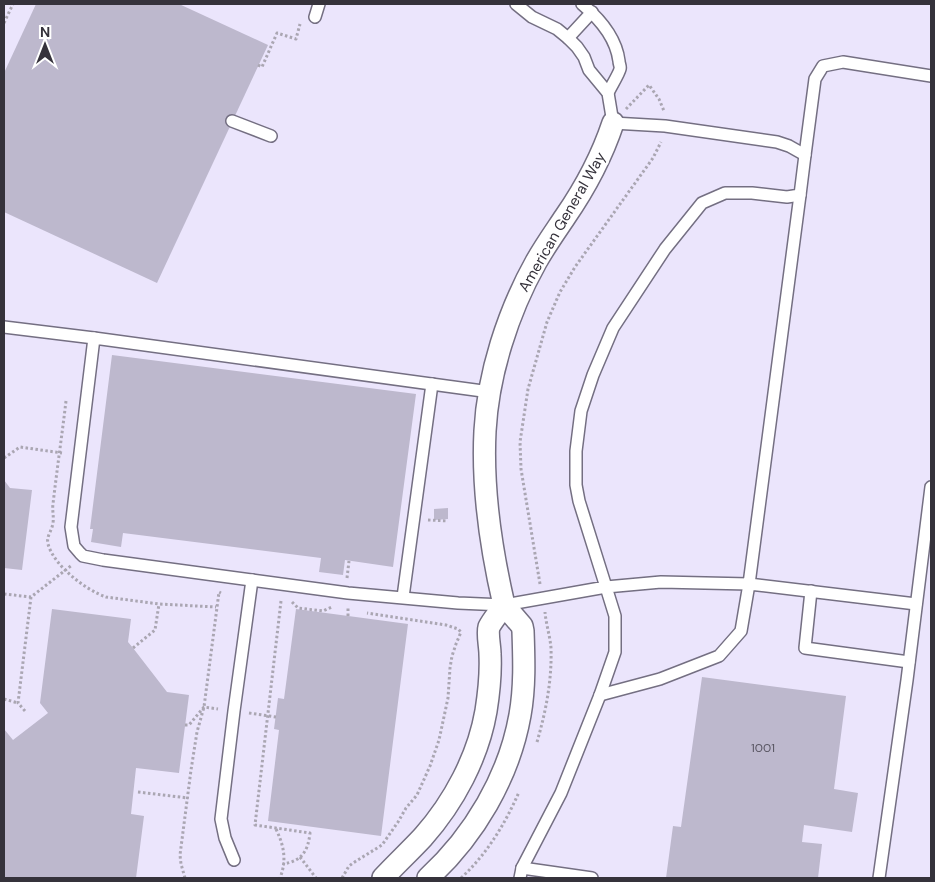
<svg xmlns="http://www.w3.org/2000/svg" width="935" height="882" font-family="'DM Sans',sans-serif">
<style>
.built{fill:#ebe5fc}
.building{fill:#bdb8cd}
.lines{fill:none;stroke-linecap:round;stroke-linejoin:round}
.service-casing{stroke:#746f82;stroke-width:14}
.minor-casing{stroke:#746f82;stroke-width:24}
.path{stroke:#aaa6b2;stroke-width:3;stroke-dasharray:2.5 2.5;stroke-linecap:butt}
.service{stroke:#fff;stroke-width:11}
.minor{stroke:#fff;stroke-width:21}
.labels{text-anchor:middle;stroke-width:5;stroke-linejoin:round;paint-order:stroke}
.number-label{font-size:12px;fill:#575460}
.street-label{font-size:15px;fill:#35323b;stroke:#fff}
</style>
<rect width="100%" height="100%" fill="#f3effc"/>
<!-- built -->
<rect class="built" x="4" y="4" width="927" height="874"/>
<!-- building -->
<g class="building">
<path d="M 36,4 L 179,4 L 268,45 L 157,283 L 4,212 L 4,73 Z"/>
<path d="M 112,355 L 416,394 L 393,567 L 345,560 L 343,575 L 319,572 L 321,558 L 123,533 L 121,547 L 91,542 L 93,529 L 90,529 Z"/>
<path d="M 4,480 L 10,488 L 32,490 L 22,570 L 4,568 Z"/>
<path d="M 448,508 L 448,519 L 434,520 L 434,509 Z"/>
<path d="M 52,609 L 131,619 L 128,642 L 133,648 L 167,692 L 189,695 L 179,773 L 136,768 L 131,814 L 144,816 L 136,878 L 17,878 L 4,877 L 4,729 L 13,740 L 48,713 L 40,703 Z"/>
<path d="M 296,609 L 408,624 L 381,836 L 268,821 L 279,730 L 274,729 L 278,698 L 284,699 Z"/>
<path d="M 702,677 L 846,696 L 834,789 L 858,793 L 852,832 L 804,825 L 802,842 L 822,844 L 818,878 L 666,878 L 673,826 L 681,827 Z"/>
</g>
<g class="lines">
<defs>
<g id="service">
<path d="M 582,4 C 600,19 616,37 619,61 C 619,64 621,67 620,69 C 619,74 610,88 608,93"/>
<path d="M 315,17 L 319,4"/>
<path d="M 568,38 L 592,12"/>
<path d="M 232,121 L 271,136"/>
<path d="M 805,155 L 815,79 L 823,66 L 843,62 L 931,76"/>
<path d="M 4,327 L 94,338"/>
<path d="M 490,392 L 94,338 L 71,527 L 74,546 L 80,553 L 83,556 L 103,560 L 348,593 L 458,603 L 504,605 L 606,587 L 579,501 L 576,485 L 576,451 L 581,411 L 593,375 L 613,328 L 665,249 L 702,203 L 725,193 L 752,193 L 787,197 L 800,195 L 805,155 L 789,146 L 777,142 L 665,126 L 613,123 L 608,93 L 589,70 L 584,57 L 577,47 L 568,38 L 557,29 L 532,17 L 516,4"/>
<path d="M 811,591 L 805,648 L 909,662"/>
<path d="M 403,597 L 432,384"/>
<path d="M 600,695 L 660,679 L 719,656 L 741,631 L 749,584 L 916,604"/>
<path d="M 234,860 L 225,838 L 221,819 L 234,711 L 252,580"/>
<path d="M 522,868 L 592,878"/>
<path d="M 520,878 L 522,868 L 561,793 L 600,695 L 615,652 L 615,616 L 606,587 L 661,582 L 749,584 L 800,195"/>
<path d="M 879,878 L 907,680 L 931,487"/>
</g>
<g id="minor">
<path d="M 383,878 C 396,864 410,851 423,837 C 454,802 478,757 486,711 C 489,692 491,673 490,654 C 490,646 487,634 489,627 C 493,619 500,612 504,605 C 491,549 482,489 485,431 C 488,374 508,312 536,262 C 545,246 555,232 565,217 C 585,188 602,156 613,123"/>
<path d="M 428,878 C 474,836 509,777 520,715 C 525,687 524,659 523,631 L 522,626 L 504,605"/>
</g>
</defs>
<!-- service casing -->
<use href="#service" class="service-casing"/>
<!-- minor casing -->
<use href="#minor" class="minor-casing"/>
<!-- path -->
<g class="path">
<path d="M 4,23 L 13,4"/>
<path d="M 258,65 L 262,67 L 277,33 L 296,39 L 300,24"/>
<path d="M 626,109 L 649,85 L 659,99 L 664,111"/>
<path d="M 66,401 C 62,435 57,469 53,504 C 52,510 54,516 53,523 C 52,531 46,536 48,544 C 54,566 86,590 106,597 L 159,604 L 216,607"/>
<path d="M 4,458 L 20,447 L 62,453"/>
<path d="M 428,520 L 448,521"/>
<path d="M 347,578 L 349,561"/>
<path d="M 540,584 L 521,469 L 520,442 L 528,389 L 547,322 L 560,292 L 575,267 L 653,158 L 661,142"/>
<path d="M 4,594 L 31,597 L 72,565"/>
<path d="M 281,601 L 255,825 L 310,833 C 308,851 302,861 283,864"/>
<path d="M 292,602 L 298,608 L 323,611 L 332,607"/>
<path d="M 348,616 L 348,607"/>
<path d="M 133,648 L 155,630 L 159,604"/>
<path d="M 4,699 L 18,703"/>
<path d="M 25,711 L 18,703 L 31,597"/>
<path d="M 249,713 L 276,717"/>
<path d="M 185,725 L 189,725 L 204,707 L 218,709"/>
<path d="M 537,742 C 546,711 552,680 551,648 C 550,636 546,624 545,612"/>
<path d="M 138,792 L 188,798"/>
<path d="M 276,829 C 284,846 287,860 280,878"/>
<path d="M 300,857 L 316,878"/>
<path d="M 185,878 L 181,864 L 180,855 L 191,770 L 197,732 L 204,707 L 219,592 L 221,593"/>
<path d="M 342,878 L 349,866 L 353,863 L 382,845 L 398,822 L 406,808 L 417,795 L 430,766 L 439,740 L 448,698 L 450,668 L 452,656 L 456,644 L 461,632 L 458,629 L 446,625 L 367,613"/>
<path d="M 461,878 C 487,854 505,824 519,792"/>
</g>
<!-- service -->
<use href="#service" class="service"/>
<!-- minor -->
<use href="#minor" class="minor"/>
</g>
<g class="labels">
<!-- number labels -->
<g class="number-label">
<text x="763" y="752">1001</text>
</g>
<!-- street labels -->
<g class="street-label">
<text transform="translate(562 222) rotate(-60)" y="5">American General Way</text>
</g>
</g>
<!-- border -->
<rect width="935" height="882" fill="none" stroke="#35323b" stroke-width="10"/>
<!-- north arrow -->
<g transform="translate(45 45)" stroke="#ffffff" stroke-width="4" paint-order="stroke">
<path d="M0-4L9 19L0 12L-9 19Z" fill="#35323b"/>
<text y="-8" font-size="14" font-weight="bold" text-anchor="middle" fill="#35323b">N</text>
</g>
</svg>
